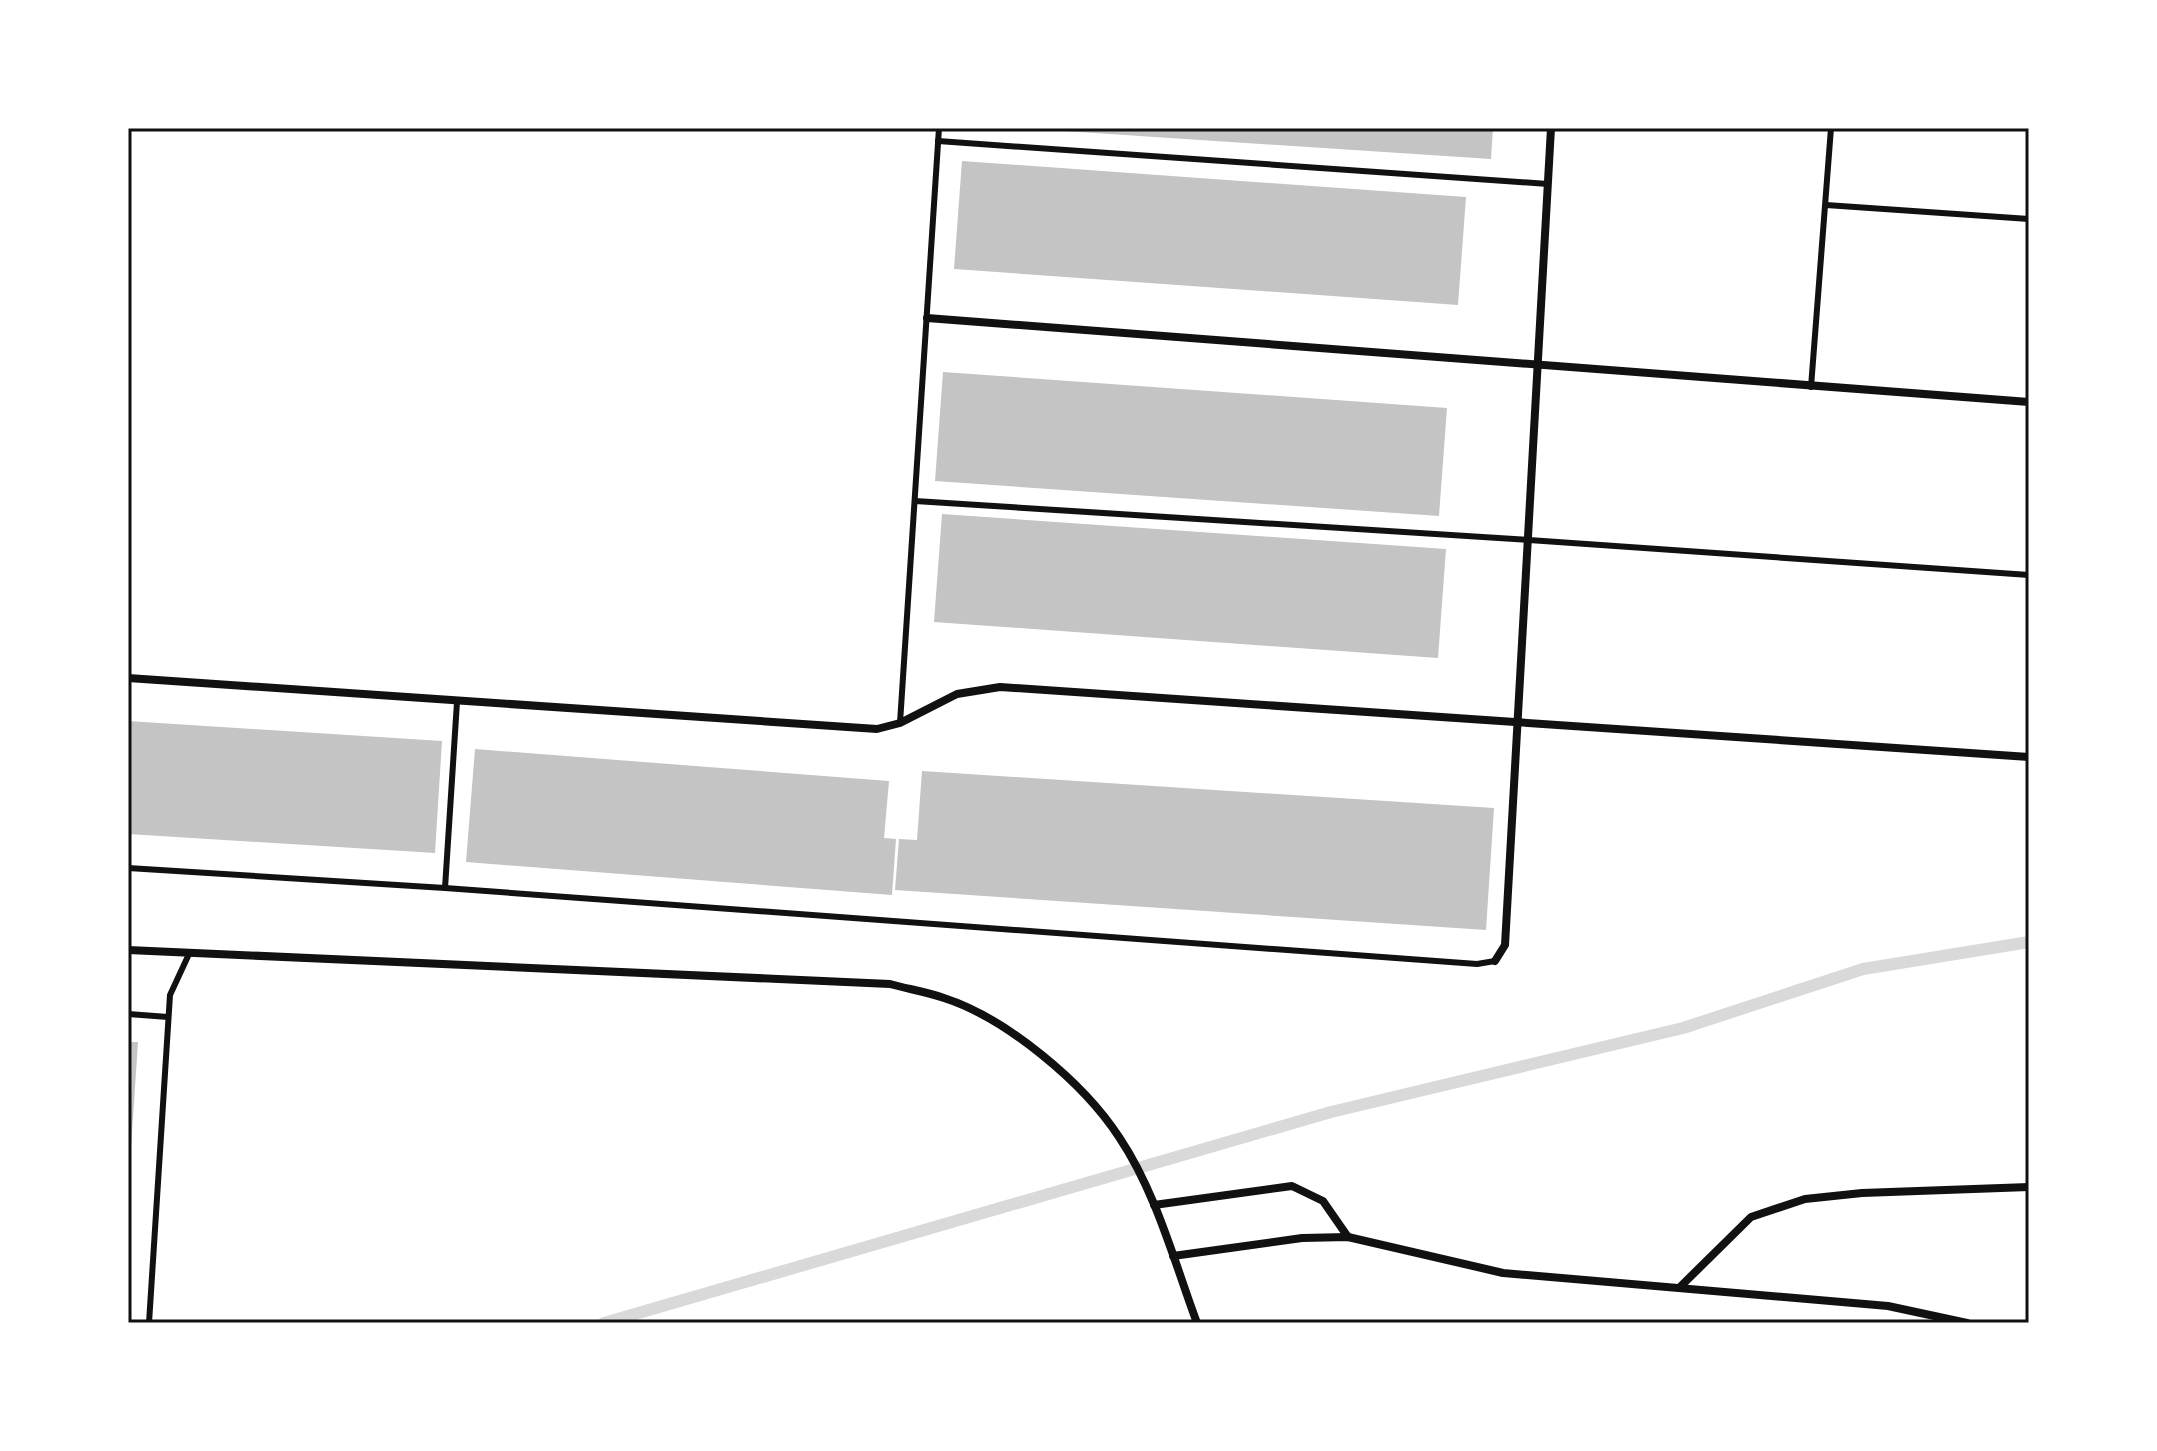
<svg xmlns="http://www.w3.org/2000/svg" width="2157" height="1451" font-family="Raleway,sans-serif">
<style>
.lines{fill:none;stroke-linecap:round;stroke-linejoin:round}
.stream{stroke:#d9d9d9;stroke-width:12}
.building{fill:#c4c4c4}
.service{stroke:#111;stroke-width:6}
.minor{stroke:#111;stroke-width:8}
.neatline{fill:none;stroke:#111;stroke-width:3}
</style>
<rect width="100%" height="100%" fill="#fff"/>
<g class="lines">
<!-- stream -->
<path class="stream" d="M 604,1323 L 1331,1112 L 1683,1028 L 1863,969 L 2029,942"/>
</g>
<!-- building -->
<g class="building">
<path d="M 1049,128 L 1493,128 L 1491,159 L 1049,130 Z"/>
<path d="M 962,161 L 1466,197 L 1458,305 L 954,269 Z"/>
<path d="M 943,372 L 1447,408 L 1439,516 L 935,481 Z"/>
<path d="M 942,514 L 1446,549 L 1438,658 L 934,622 Z"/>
<path d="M 128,721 L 442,741 L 435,853 L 128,834 Z"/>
<path d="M 475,749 L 889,781 L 884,838 L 896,839 L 892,895 L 466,862 Z"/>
<path d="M 922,771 L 1494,808 L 1486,930 L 895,890 L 899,839 L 917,840 Z"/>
<path d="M 128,1042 L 138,1042 L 130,1163 L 128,1163 Z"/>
</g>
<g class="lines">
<!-- service -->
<g class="service">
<path d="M 938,141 L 1548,184"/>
<path d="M 1826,205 L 2029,219"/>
<path d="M 1811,387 L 1831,128"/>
<path d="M 915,501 L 1529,540 L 2029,575"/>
<path d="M 900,723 L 939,128"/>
<path d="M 128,868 L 445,888 L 1477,964 L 1495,961"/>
<path d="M 445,888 L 457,702"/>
<path d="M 128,1014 L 168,1017"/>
<path d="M 149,1323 L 170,995 L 189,954"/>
</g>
<!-- minor -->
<g class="minor">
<path d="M 927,318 L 2029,402"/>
<path d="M 128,678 L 877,729 L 900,723 L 957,694 L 1000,687 L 2029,757"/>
<path d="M 128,950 L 890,984 C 908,989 927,992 944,998 C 1006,1018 1083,1082 1119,1137 C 1156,1192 1174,1261 1197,1323"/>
<path d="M 1495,961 L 1505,945 L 1551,128"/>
<path d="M 1154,1205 L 1292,1186 L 1323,1201 L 1348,1237"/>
<path d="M 1173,1256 L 1302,1238 L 1348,1237 L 1503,1273 L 1888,1306 L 1967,1323"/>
<path d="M 1680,1287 L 1751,1217 L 1805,1199 L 1862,1193 L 2029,1187"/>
</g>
</g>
<!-- border -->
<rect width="2157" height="1451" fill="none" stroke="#ffffff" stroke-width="260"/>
<rect x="130" y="130" width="1897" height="1191" class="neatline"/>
</svg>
